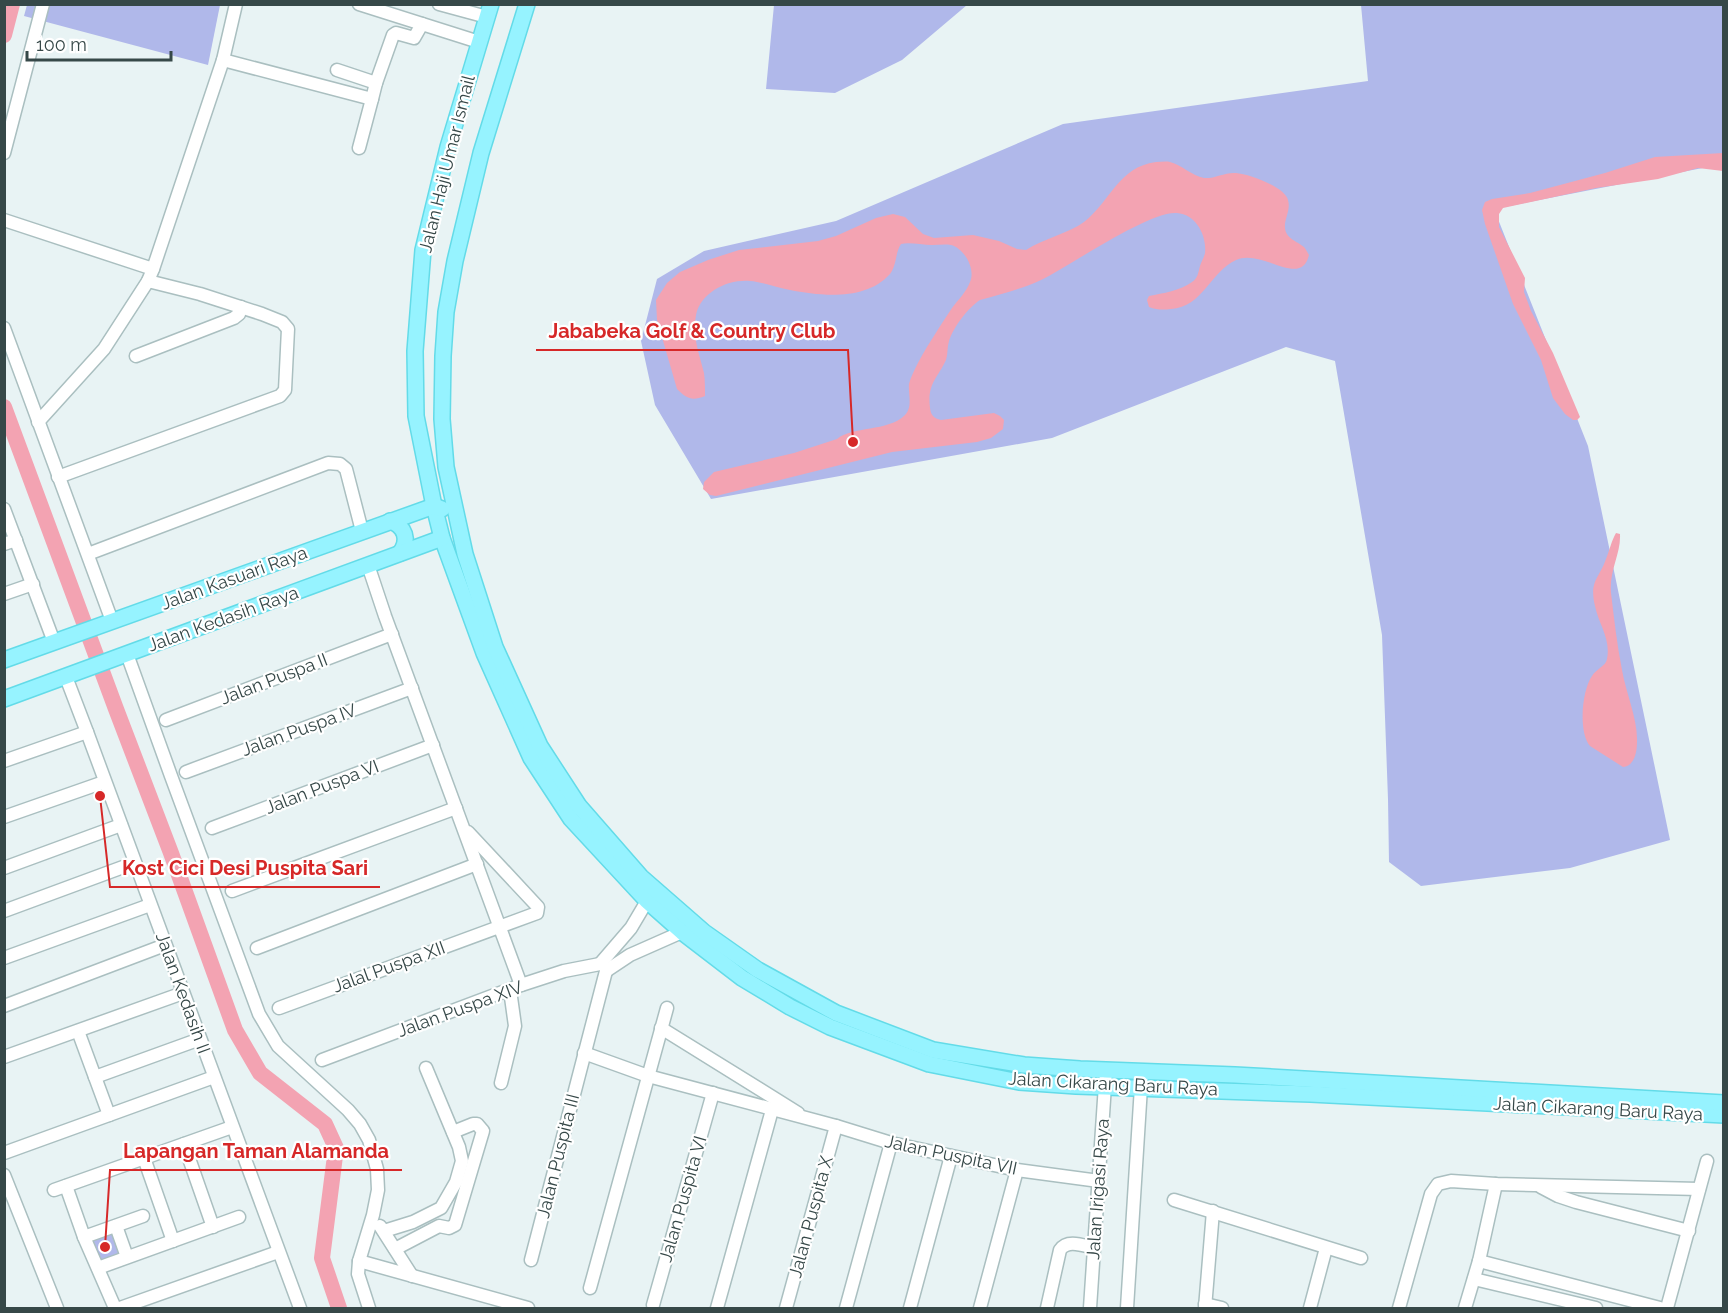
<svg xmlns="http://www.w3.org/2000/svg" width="1728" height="1313" font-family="Raleway,sans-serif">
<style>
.green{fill:#b0b8ea}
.water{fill:#f3a3b2}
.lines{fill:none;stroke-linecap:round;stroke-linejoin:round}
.river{stroke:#f3a3b2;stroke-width:16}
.minor-casing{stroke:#aabfc0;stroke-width:15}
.major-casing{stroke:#63dbe8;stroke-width:18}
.minor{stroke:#fff;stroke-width:12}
.major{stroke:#96f3ff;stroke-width:15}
.labels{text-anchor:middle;stroke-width:4.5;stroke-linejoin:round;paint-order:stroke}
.street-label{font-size:18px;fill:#364848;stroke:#fff}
.leader{fill:none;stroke:#d62828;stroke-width:2}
.callout-dot{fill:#d62828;stroke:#fff;stroke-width:2}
.callout-label{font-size:20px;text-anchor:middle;font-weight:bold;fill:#d62828;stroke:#fff;stroke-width:4.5;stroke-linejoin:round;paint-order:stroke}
</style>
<rect width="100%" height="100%" fill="#e8f3f4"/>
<!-- green -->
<g class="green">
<path d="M 27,5 L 220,5 L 208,65 L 24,16 Z"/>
<path d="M 774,5 L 774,4 L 967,5 L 902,60 L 835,93 L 766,89 Z"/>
<path d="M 1361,5 L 1723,5 L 1723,164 L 1494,209 L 1588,446 L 1670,840 L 1570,868 L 1421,886 L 1389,862 L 1388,799 L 1382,635 L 1335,361 L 1286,347 L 1052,438 L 711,499 L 655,405 L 641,341 L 657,279 L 704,251 L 836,221 L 1063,124 L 1368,81 Z"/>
<path d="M 115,1228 L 124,1256 L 96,1265 L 86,1238 Z"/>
</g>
<!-- water -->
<g class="water">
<path d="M 1723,153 L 1723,171 L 1698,168 L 1658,179 L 1596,188 L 1503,208 L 1499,214 L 1499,227 L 1525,278 L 1524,292 L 1531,311 L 1553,353 L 1580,417 L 1577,420 L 1573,420 L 1565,414 L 1553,398 L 1541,360 L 1513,304 L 1485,224 L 1482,210 L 1485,202 L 1492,199 L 1530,193 L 1605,173 L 1655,157 Z"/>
<path d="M 1156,162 C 1161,162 1166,161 1170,162 C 1182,165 1192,176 1204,178 C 1214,179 1225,172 1236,173 C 1249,174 1285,187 1288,200 C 1291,210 1284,219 1285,228 C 1286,239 1297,241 1304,247 C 1306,249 1307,252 1309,255 C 1301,289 1262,248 1236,260 C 1210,272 1203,307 1171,309 C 1163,310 1157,310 1149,307 L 1147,300 L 1149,296 C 1163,293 1180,291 1192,282 C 1198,278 1198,273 1200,266 C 1201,262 1204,258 1205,253 C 1207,236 1196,214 1177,213 C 1150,210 1070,266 1041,280 C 1022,289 1000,294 980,300 C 968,308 954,326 949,341 C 947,347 948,354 946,360 C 937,379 927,384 930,408 C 931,416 934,418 941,420 L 994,413 L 1000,416 L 1004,420 L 1003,429 L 991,438 L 977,442 L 892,452 L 716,496 L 710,495 L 703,489 L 704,482 L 714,472 L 794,453 L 837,439 C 852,426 888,432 905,415 C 913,407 908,394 909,384 C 910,380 912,375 914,371 C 924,350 939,328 952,308 C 958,300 967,291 970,282 C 976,269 964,248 951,245 C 945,244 938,245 932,245 C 922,245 909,242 901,244 C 895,253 897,265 890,274 C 866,301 821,296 790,290 C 777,288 763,282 750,281 C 728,279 701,292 696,315 C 692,336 699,353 704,373 C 705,380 705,389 705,396 C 692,401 687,399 677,389 L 657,320 L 656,300 L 667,283 L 680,272 L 708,260 L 739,250 L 818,241 L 836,236 L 876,218 L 893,214 L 905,217 L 923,234 L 934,238 L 973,235 L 999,241 L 1017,249 L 1026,250 C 1043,239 1069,233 1084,222 C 1111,201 1118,167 1156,162 Z"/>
<path d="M 1616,533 L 1620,534 C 1621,554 1609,570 1611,593 C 1614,618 1617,645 1622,670 C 1626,693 1638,720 1637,742 C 1637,753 1634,766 1623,767 L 1590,746 C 1578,732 1582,690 1592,676 C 1596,669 1606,666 1607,659 C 1611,639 1599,625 1595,606 C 1589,581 1599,579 1606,559 C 1610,549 1611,542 1616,533 Z"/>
</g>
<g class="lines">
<!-- river -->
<g class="river">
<path d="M 4,35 L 12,4"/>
<path d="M 4,407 L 116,709 L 171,853 L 235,1030 L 260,1073 L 325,1124 L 336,1148 L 322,1258 L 339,1308"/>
</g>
<defs>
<g id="minor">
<path d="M 359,4 L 479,42"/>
<path d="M 439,4 L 487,17"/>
<path d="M 223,60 L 372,99 L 359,148"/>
<path d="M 337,70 L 376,83"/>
<path d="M 372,99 L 376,83 L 393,35 L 396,33 L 414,38 L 422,24"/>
<path d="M 4,153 L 43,4"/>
<path d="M 4,220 L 153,269"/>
<path d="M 4,328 L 112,621"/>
<path d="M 136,356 L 234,318 L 239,314 L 241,307"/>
<path d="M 38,422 L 104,349 L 148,281 L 153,269 L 223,60 L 236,4"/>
<path d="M 58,477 L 280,396 L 285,390 L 288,329 L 282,322 L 262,314 L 200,294 L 148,281"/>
<path d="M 4,509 L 54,642"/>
<path d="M 4,544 L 16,540"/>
<path d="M 88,554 L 328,463 L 340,464 L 346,469 L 362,531"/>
<path d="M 368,565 L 385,616 L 521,985"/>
<path d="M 4,594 L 33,584"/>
<path d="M 127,654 L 171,776 L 259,1014 L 278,1046 L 348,1110 L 360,1124 L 369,1140 L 377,1169 L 378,1190 L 373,1215 L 359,1261 L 358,1274 L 369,1308"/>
<path d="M 66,677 L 87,732 L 300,1308"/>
<path d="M 166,720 L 392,634"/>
<path d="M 4,761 L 87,732"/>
<path d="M 186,772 L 412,688"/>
<path d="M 4,817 L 104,782"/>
<path d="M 212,828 L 433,745"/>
<path d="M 4,868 L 121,825"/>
<path d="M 232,891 L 456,808"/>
<path d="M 4,911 L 134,863"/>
<path d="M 257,948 L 477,864"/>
<path d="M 4,958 L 150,905"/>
<path d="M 600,964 L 631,928 L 647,901"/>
<path d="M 606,971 L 630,955 L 682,932"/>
<path d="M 4,1006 L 165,945"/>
<path d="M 279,1008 L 537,913 L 538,907 L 468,832"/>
<path d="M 661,1028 L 798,1113"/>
<path d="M 78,1031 L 109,1115"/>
<path d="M 584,1053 L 648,1076 L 836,1126 L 891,1143 L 1017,1170 L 1099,1181"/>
<path d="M 4,1057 L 183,993"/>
<path d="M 322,1060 L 521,985 L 564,971 L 600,964"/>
<path d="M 95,1077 L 200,1039"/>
<path d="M 501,1083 L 515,1026 L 510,990"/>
<path d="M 184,1144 L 213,1227"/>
<path d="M 4,1153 L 214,1077"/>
<path d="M 144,1158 L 173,1241"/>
<path d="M 4,1175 L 57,1308"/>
<path d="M 66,1186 L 84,1237 L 115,1308"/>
<path d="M 1541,1187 L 1558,1196 L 1576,1202 L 1689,1231"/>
<path d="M 54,1190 L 232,1127"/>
<path d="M 1174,1200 L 1361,1258"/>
<path d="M 116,1226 L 127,1257"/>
<path d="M 380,1226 L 412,1276"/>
<path d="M 384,1231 L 413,1222 L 441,1208 L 456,1182 L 462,1161 L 459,1147 L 426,1068"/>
<path d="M 84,1237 L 143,1216"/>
<path d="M 395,1249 L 439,1226 L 449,1228 L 455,1225 L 483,1131 L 477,1124 L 473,1124 L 453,1132"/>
<path d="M 531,1260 L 606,971"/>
<path d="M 359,1261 L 528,1308"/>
<path d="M 1479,1261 L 1660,1308"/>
<path d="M 98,1268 L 239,1217"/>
<path d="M 1474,1279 L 1596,1308"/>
<path d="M 590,1288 L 667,1008"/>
<path d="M 1205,1304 L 1222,1308"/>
<path d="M 653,1305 L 713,1093"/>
<path d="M 120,1308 L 278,1252"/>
<path d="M 717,1308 L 772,1110"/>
<path d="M 786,1308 L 836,1126"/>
<path d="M 846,1308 L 891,1143"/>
<path d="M 910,1308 L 951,1156"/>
<path d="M 980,1308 L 1017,1170"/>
<path d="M 1047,1308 L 1060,1250 C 1067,1239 1082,1245 1094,1248"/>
<path d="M 1090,1308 L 1106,1070"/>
<path d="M 1127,1308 L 1142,1071"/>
<path d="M 1205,1308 L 1213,1211"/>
<path d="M 1310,1308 L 1326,1248"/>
<path d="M 1399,1308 L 1431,1194 L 1438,1184 L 1451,1181 L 1496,1184 L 1699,1189"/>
<path d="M 1465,1308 L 1479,1261 L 1496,1184"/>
<path d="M 1667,1308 L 1707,1161"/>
</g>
<g id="major">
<path d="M 491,4 L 448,147 L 423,250 L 415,351 L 416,416 L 434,506 L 442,538 L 484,653 L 531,758 L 571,819 L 647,901 L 682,932 L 742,978 L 790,1007 L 830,1027 L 929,1064 L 1019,1082 L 1076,1086 L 1310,1094 L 1724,1115"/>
<path d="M 527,4 L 481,153 L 455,261 L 446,312 L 443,356 L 442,419 L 446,467 L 465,554 L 495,647 L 540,746 L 579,806 L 641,877 L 704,932 L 758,970 L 836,1013 L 933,1050 L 1024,1065 L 1080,1069 L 1235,1075 L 1724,1103"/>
<path d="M 390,521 C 405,526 410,540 400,553"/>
<path d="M 4,660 L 434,506 L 442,509"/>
<path d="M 4,699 L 442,538"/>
</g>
</defs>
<!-- minor casing -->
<use href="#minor" class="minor-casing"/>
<!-- major casing -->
<use href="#major" class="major-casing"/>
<!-- minor -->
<use href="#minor" class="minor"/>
<!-- major -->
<use href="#major" class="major"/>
</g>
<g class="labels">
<!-- street labels -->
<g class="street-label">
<text transform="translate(447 164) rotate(-76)" y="6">Jalan Haji Umar Ismail</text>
<text transform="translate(234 578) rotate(-20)" y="6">Jalan Kasuari Raya</text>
<text transform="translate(223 619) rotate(-20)" y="6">Jalan Kedasih Raya</text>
<text transform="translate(274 679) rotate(-21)" y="6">Jalan Puspa II</text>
<text transform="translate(299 730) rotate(-20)" y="6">Jalan Puspa IV</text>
<text transform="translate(322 787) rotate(-21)" y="6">Jalan Puspa VI</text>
<text transform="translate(389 967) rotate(-20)" y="6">Jalal Puspa XII</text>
<text transform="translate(183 993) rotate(70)" y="6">Jalan Kedasih II</text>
<text transform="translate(460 1009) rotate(-20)" y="6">Jalan Puspa XIV</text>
<text transform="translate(1113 1084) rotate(3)" y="6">Jalan Cikarang Baru Raya</text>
<text transform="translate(1598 1109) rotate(3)" y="6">Jalan Cikarang Baru Raya</text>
<text transform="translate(951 1155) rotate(12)" y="6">Jalan Puspita VII</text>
<text transform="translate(558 1156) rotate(-76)" y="6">Jalan Puspita III</text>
<text transform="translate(1098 1189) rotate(-86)" y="6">Jalan Irigasi Raya</text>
<text transform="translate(683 1199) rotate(-74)" y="6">Jalan Puspita VI</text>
<text transform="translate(811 1217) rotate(-75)" y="6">Jalan Puspita X</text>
</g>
</g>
<!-- callouts -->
<path class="leader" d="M853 442L848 350H536M100 796L110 887H380M105 1247L110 1170H402"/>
<g class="callout-dot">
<circle cx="853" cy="442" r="6"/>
<circle cx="100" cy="796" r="6"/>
<circle cx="105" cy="1247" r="6"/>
</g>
<g class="callout-label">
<text x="692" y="338">Jababeka Golf &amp; Country Club</text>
<text x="245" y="875">Kost Cici Desi Puspita Sari</text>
<text x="256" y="1158">Lapangan Taman Alamanda</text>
</g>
<!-- border -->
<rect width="1728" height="1313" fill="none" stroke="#364848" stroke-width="12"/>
<!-- scale -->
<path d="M27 51v9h144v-9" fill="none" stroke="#364848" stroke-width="3"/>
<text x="36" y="51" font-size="18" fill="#364848" stroke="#ffffff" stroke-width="4.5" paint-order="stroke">100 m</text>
</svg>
